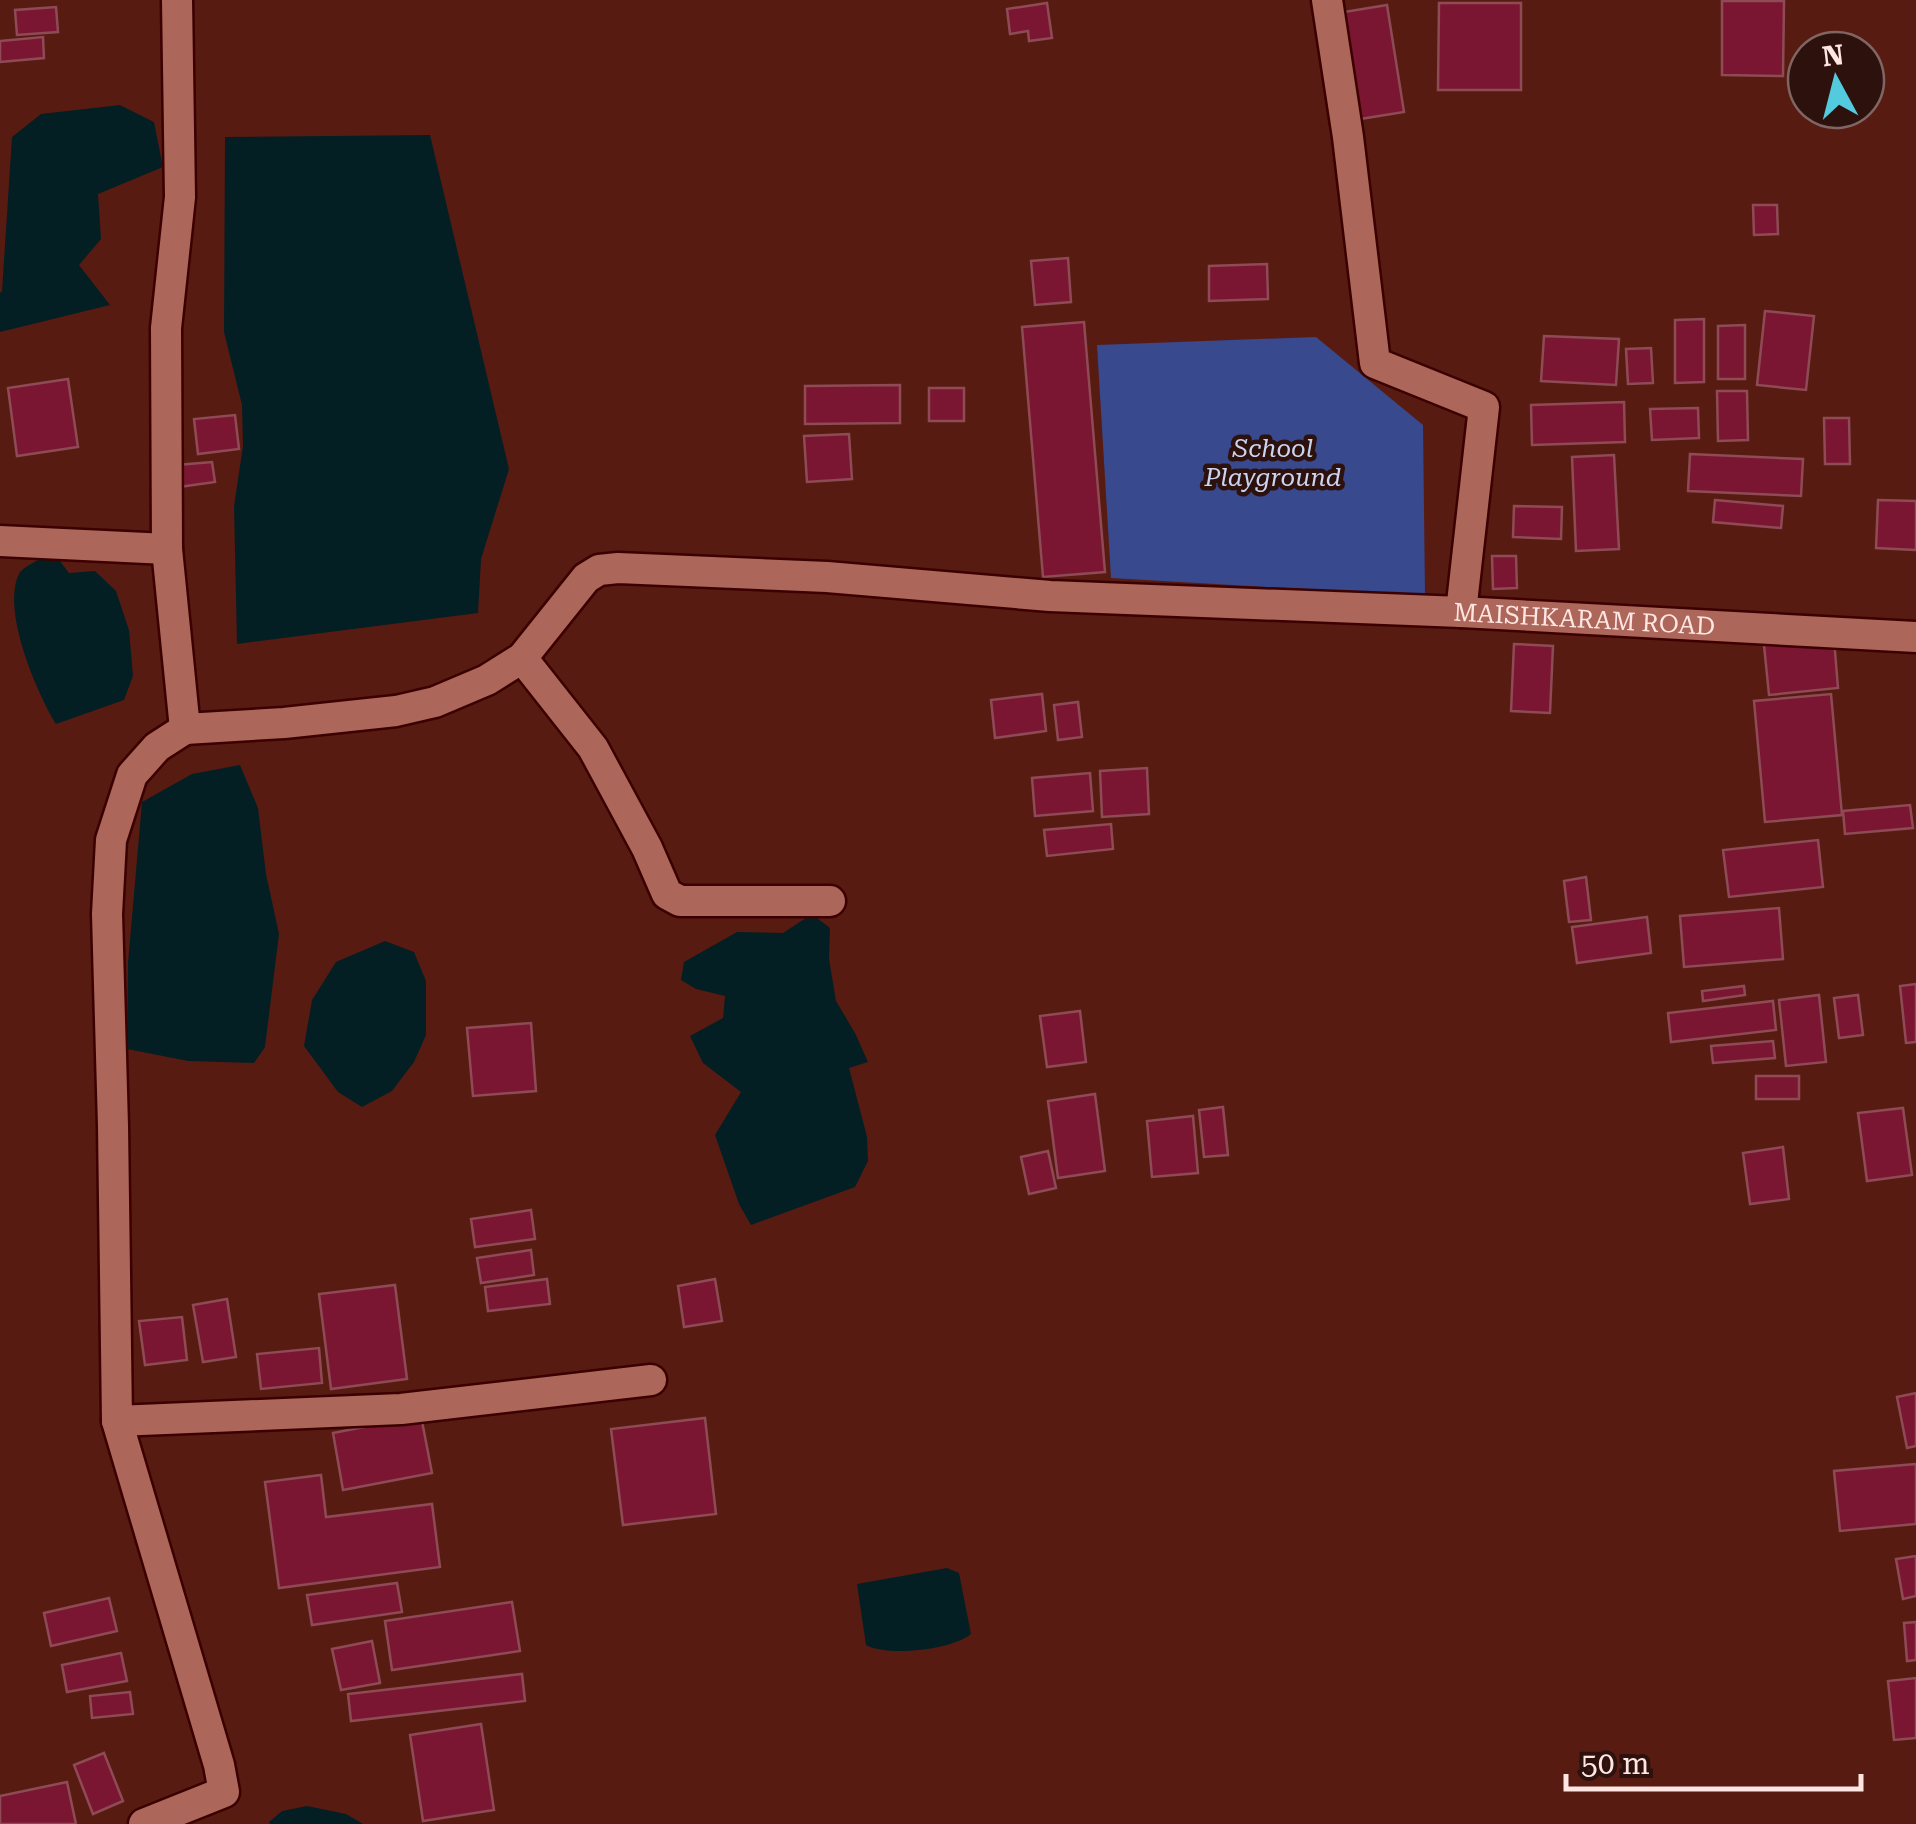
<svg xmlns="http://www.w3.org/2000/svg" width="1916" height="1824" font-family="'Roboto Serif',serif">
<style>
.green{fill:#38498e}
.water{fill:#041f23}
.building{fill:#7b1632;stroke:#8e4a55;stroke-width:2.5}
.lines{fill:none;stroke-linecap:round;stroke-linejoin:round}
.minor-casing{stroke:#3b0000;stroke-width:35}
.minor{stroke:#ac665a;stroke-width:30}
.labels{text-anchor:middle;stroke-width:9;stroke-linejoin:round;paint-order:stroke}
.park-label{font-size:25px;font-style:italic;fill:#cbd4f0;stroke:#2c110d}
.street-label{font-size:25px;fill:#ffe6e2;stroke:#2c110d}
</style>
<rect width="100%" height="100%" fill="#581b12"/>
<!-- green -->
<path class="green" d="M 1316,337 L 1423,425 L 1425,596 L 1111,578 L 1097,345 Z"/>
<!-- water -->
<g class="water">
<path d="M 120,105 L 154,122 L 163,167 L 98,194 L 101,239 L 79,265 L 110,305 L 0,332 L 0,293 L 2,291 L 12,137 L 41,114 Z"/>
<path d="M 430,135 L 509,469 L 481,559 L 478,613 L 237,644 L 234,506 L 243,446 L 242,405 L 224,332 L 225,137 Z"/>
<path d="M 53,552 L 69,573 L 95,571 L 116,591 L 129,630 L 133,676 L 124,700 L 56,724 C 36,691 0,607 20,572 C 28,564 43,558 53,552 Z"/>
<path d="M 240,765 L 258,808 L 266,874 L 279,934 L 265,1047 L 254,1063 L 188,1061 L 127,1049 L 128,963 L 142,802 L 192,774 Z"/>
<path d="M 812,914 L 830,928 L 829,959 L 836,1001 L 855,1033 L 868,1062 L 849,1068 L 867,1137 L 868,1161 L 855,1187 L 751,1225 L 739,1204 L 715,1135 L 741,1092 L 703,1063 L 690,1036 L 723,1018 L 725,996 L 696,989 L 681,980 L 684,962 L 737,932 L 783,933 Z"/>
<path d="M 385,941 L 414,952 L 426,981 L 426,1035 L 414,1062 L 392,1091 L 362,1107 L 338,1092 L 304,1046 L 312,1000 L 336,962 Z"/>
<path d="M 947,1568 L 959,1573 L 971,1634 C 952,1650 887,1657 866,1645 L 857,1584 Z"/>
<path d="M 307,1806 L 346,1814 L 363,1824 L 270,1824 L 269,1822 L 282,1811 Z"/>
</g>
<!-- building -->
<g class="building">
<path d="M 1722,1 L 1784,1 L 1783,76 L 1722,75 Z"/>
<path d="M 1047,3 L 1052,38 L 1029,41 L 1028,31 L 1010,34 L 1007,9 Z"/>
<path d="M 1439,3 L 1521,3 L 1521,90 L 1438,90 Z"/>
<path d="M 1387,5 L 1404,112 L 1354,120 L 1338,13 Z"/>
<path d="M 56,7 L 58,32 L 17,35 L 15,10 Z"/>
<path d="M 43,37 L 44,58 L 0,62 L 0,41 Z"/>
<path d="M 1753,205 L 1777,205 L 1778,234 L 1754,235 Z"/>
<path d="M 1068,258 L 1071,302 L 1035,305 L 1031,261 Z"/>
<path d="M 1267,264 L 1268,299 L 1209,301 L 1209,266 Z"/>
<path d="M 1765,311 L 1814,316 L 1806,390 L 1757,385 Z"/>
<path d="M 1704,319 L 1704,382 L 1675,383 L 1675,320 Z"/>
<path d="M 1084,322 L 1105,572 L 1043,577 L 1022,327 Z"/>
<path d="M 1745,325 L 1745,379 L 1718,379 L 1718,326 Z"/>
<path d="M 1544,336 L 1619,339 L 1616,385 L 1541,381 Z"/>
<path d="M 1651,348 L 1653,383 L 1628,384 L 1626,349 Z"/>
<path d="M 68,379 L 78,447 L 17,456 L 8,388 Z"/>
<path d="M 900,385 L 900,423 L 805,424 L 805,386 Z"/>
<rect x="929" y="388" width="35" height="33"/>
<path d="M 1717,391 L 1747,391 L 1748,440 L 1718,441 Z"/>
<path d="M 1624,402 L 1625,442 L 1532,445 L 1531,405 Z"/>
<path d="M 1698,408 L 1699,438 L 1652,440 L 1650,409 Z"/>
<path d="M 235,415 L 239,449 L 198,454 L 194,419 Z"/>
<path d="M 1824,418 L 1849,418 L 1850,464 L 1825,464 Z"/>
<path d="M 849,434 L 852,479 L 807,482 L 804,436 Z"/>
<path d="M 1690,454 L 1803,459 L 1801,496 L 1688,491 Z"/>
<path d="M 1614,455 L 1619,549 L 1576,551 L 1572,457 Z"/>
<path d="M 212,462 L 215,482 L 179,487 L 177,465 Z"/>
<path d="M 1715,500 L 1783,506 L 1781,528 L 1713,522 Z"/>
<path d="M 1878,500 L 1916,501 L 1916,550 L 1876,548 Z"/>
<path d="M 1514,506 L 1562,507 L 1561,539 L 1513,537 Z"/>
<path d="M 1492,556 L 1516,556 L 1517,588 L 1493,589 Z"/>
<path d="M 1834,639 L 1838,688 L 1769,695 L 1764,645 Z"/>
<path d="M 1514,644 L 1553,646 L 1550,713 L 1511,711 Z"/>
<path d="M 1042,694 L 1046,731 L 995,738 L 991,700 Z"/>
<path d="M 1831,694 L 1842,815 L 1765,822 L 1754,701 Z"/>
<path d="M 1078,702 L 1082,737 L 1058,740 L 1054,705 Z"/>
<path d="M 1147,768 L 1149,814 L 1102,817 L 1100,771 Z"/>
<path d="M 1090,773 L 1093,811 L 1035,816 L 1032,778 Z"/>
<path d="M 1910,805 L 1913,828 L 1845,834 L 1843,811 Z"/>
<path d="M 1111,824 L 1113,849 L 1047,856 L 1044,830 Z"/>
<path d="M 1818,840 L 1823,887 L 1729,897 L 1723,850 Z"/>
<path d="M 1586,877 L 1591,920 L 1569,922 L 1564,881 Z"/>
<path d="M 1779,908 L 1783,959 L 1684,967 L 1680,916 Z"/>
<path d="M 1647,917 L 1651,953 L 1577,963 L 1572,927 Z"/>
<path d="M 1916,984 L 1916,1042 L 1906,1043 L 1900,986 Z"/>
<path d="M 1744,986 L 1745,995 L 1703,1001 L 1702,991 Z"/>
<path d="M 1819,995 L 1826,1062 L 1786,1066 L 1779,1000 Z"/>
<path d="M 1858,995 L 1863,1035 L 1839,1038 L 1834,998 Z"/>
<path d="M 1773,1001 L 1776,1030 L 1671,1042 L 1668,1013 Z"/>
<path d="M 1080,1011 L 1086,1062 L 1047,1067 L 1040,1016 Z"/>
<path d="M 531,1023 L 536,1091 L 473,1096 L 467,1028 Z"/>
<path d="M 1773,1041 L 1775,1058 L 1713,1063 L 1711,1046 Z"/>
<rect x="1756" y="1076" width="43" height="23"/>
<path d="M 1095,1094 L 1105,1171 L 1058,1178 L 1048,1101 Z"/>
<path d="M 1223,1107 L 1228,1155 L 1204,1157 L 1199,1110 Z"/>
<path d="M 1903,1108 L 1912,1175 L 1867,1181 L 1858,1113 Z"/>
<path d="M 1193,1116 L 1198,1173 L 1152,1177 L 1147,1121 Z"/>
<path d="M 1783,1147 L 1789,1199 L 1750,1204 L 1743,1153 Z"/>
<path d="M 1048,1151 L 1056,1188 L 1029,1194 L 1021,1157 Z"/>
<path d="M 531,1210 L 535,1239 L 475,1247 L 471,1219 Z"/>
<path d="M 531,1250 L 534,1275 L 481,1283 L 477,1258 Z"/>
<path d="M 547,1279 L 550,1304 L 488,1311 L 485,1287 Z"/>
<path d="M 715,1279 L 722,1321 L 684,1327 L 678,1286 Z"/>
<path d="M 395,1285 L 407,1379 L 331,1389 L 319,1294 Z"/>
<path d="M 227,1299 L 236,1357 L 203,1362 L 193,1305 Z"/>
<path d="M 182,1317 L 187,1360 L 145,1365 L 139,1321 Z"/>
<path d="M 319,1348 L 322,1383 L 261,1389 L 257,1354 Z"/>
<path d="M 1916,1393 L 1916,1446 L 1907,1448 L 1897,1397 Z"/>
<path d="M 421,1416 L 432,1473 L 343,1490 L 333,1433 Z"/>
<path d="M 705,1418 L 716,1514 L 623,1525 L 611,1429 Z"/>
<path d="M 1916,1464 L 1916,1524 L 1840,1531 L 1834,1471 Z"/>
<path d="M 321,1475 L 326,1517 L 432,1504 L 440,1567 L 279,1588 L 265,1482 Z"/>
<path d="M 1916,1556 L 1916,1596 L 1903,1599 L 1896,1559 Z"/>
<path d="M 397,1583 L 402,1612 L 312,1625 L 307,1595 Z"/>
<path d="M 109,1598 L 117,1631 L 51,1646 L 44,1613 Z"/>
<path d="M 512,1602 L 520,1651 L 392,1670 L 385,1621 Z"/>
<path d="M 1916,1622 L 1916,1660 L 1907,1661 L 1904,1623 Z"/>
<path d="M 372,1641 L 380,1683 L 341,1690 L 332,1649 Z"/>
<path d="M 121,1653 L 127,1681 L 67,1692 L 62,1665 Z"/>
<path d="M 522,1674 L 525,1701 L 351,1721 L 348,1694 Z"/>
<path d="M 1916,1678 L 1916,1738 L 1894,1740 L 1888,1681 Z"/>
<path d="M 130,1692 L 133,1714 L 92,1718 L 90,1696 Z"/>
<path d="M 481,1724 L 494,1810 L 423,1821 L 410,1735 Z"/>
<path d="M 104,1753 L 123,1801 L 93,1814 L 74,1765 Z"/>
<path d="M 67,1782 L 76,1824 L 0,1824 L 0,1796 Z"/>
</g>
<g class="lines">
<defs>
<g id="minor">
<path id="s1" d="M 177,0 L 180,197 L 166,328 L 167,549 L 185,729 L 284,723 L 396,711 L 435,702 L 487,680 L 522,658 L 586,578 L 599,570 L 618,568 L 827,577 L 1050,596 L 1461,612 L 1916,637"/>
<path d="M 1327,0 L 1348,137 L 1375,363 L 1484,407 L 1461,612"/>
<path d="M 0,541 L 167,549"/>
<path d="M 522,658 L 593,748 L 647,848 L 667,894 L 680,901 L 830,901"/>
<path d="M 185,729 L 157,747 L 132,775 L 111,840 L 107,914 L 113,1126 L 117,1421 L 401,1409 L 651,1380"/>
<path d="M 117,1421 L 219,1765 L 224,1792 L 144,1824"/>
</g>
</defs>
<!-- minor casing -->
<use href="#minor" class="minor-casing"/>
<!-- minor -->
<use href="#minor" class="minor"/>
</g>
<g class="labels">
<!-- park labels -->
<g class="park-label">
<text x="1273" y="457">School<tspan x="1273" dy="29">Playground</tspan></text>
</g>
<!-- street labels -->
<g class="street-label">
<text dy="9" stroke="none"><textPath href="#s1" startOffset="2185">MAISHKARAM ROAD</textPath></text>
</g>
</g>
<!-- north arrow -->
<g transform="translate(1836 80) rotate(353)"><circle r="48" fill="#2c110d" stroke="#806662" stroke-width="2.5"/>
<path d="M0-8L18 38L0 25L-18 38Z" fill="#54cade"/>
<text y="-15" font-size="28" font-weight="bold" text-anchor="middle" fill="#ffe6e2">N</text>
</g>
<!-- scale -->
<path d="M1566 1774v15h295v-15" fill="none" stroke="#ffe6e2" stroke-width="5"/>
<text x="1581" y="1774" font-size="30" fill="#ffe6e2" stroke="#2c110d" stroke-width="8" paint-order="stroke">50 m</text>
</svg>
